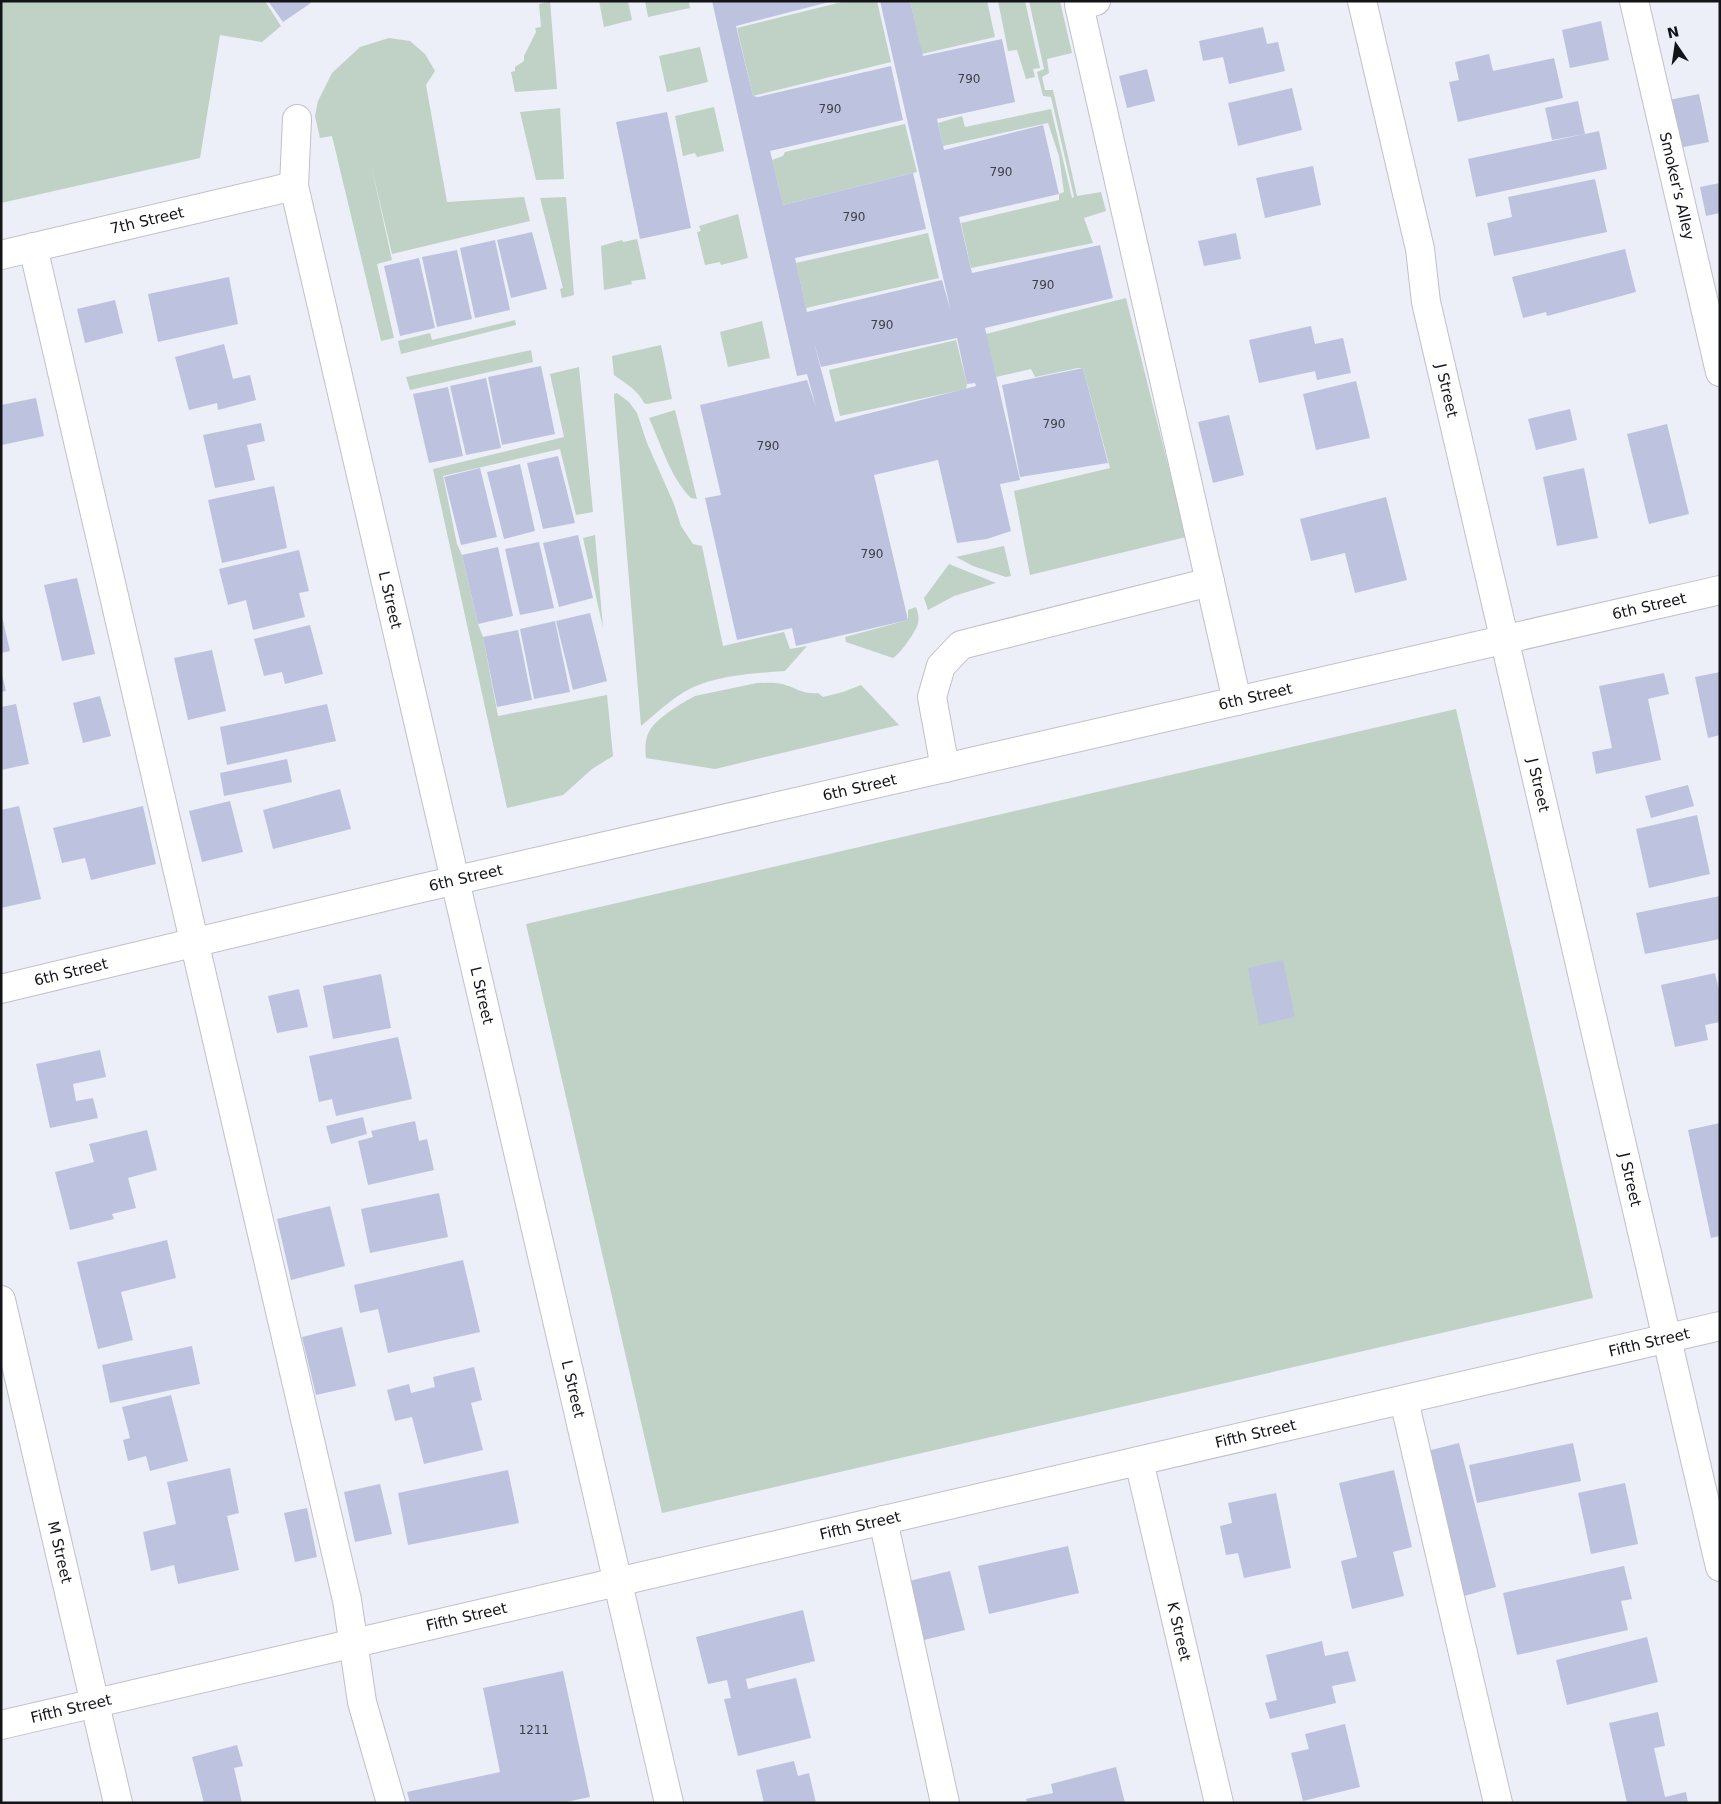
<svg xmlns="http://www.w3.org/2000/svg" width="1721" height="1804" font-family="'DejaVu Sans',sans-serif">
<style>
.green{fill:#bfd2c5}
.building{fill:#bdc3df;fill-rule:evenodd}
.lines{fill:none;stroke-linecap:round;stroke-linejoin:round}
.minor-casing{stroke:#bfc0ca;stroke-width:30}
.minor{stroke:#fff;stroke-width:28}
.labels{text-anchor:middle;stroke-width:5;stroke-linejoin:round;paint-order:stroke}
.number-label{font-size:12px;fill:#3e4049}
.street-label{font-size:15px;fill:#131417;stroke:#eceef8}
</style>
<rect width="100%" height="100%" fill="#eceef8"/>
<!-- green -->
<g class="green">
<path d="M 1,1 L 265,1 L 281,26 L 262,42 L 220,35 L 200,158 L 1,203 Z"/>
<path d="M 550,1 L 557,89 L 515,92 L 511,72 L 515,71 L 515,67 L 524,61 L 524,56 L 536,32 L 535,28 L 541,27 L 539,4 Z"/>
<path d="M 599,1 L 628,1 L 632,20 L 604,27 Z"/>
<path d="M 645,1 L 689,1 L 690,8 L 648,17 Z"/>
<path d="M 846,1 L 877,1 L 891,62 L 753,96 L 737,28 Z"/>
<path d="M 910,1 L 987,1 L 995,37 L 922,54 Z"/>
<path d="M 998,1 L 1025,1 L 1040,68 L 1033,69 L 1035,77 L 1026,79 L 1017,50 L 1008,51 Z"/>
<path d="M 1029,1 L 1060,1 L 1072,53 L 1047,59 L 1049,73 L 1042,77 L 1045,90 L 1053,90 L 1077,196 L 1101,192 L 1106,211 L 1084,218 L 1093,243 L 971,268 L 961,223 L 1059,200 L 1059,194 L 1064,192 L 1059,156 L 1048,123 L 943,146 L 938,123 L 962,116 L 965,127 L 1051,109 L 1072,198 L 1074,197 L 1051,97 L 1043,96 L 1037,72 L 1044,69 Z"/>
<path d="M 389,38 L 410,41 L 425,54 L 435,71 L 426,85 L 447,202 L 524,197 L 530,221 L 392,254 L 371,165 L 392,260 L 377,264 L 394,338 L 381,341 L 332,136 L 320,138 L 315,116 L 318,101 L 332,73 L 360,47 Z"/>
<path d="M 700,47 L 708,82 L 667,92 L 659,56 Z"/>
<path d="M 714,107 L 724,151 L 697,157 L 695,153 L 683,156 L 675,116 Z"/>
<path d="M 560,108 L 564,179 L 536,180 L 520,112 Z"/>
<path d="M 905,124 L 917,172 L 783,205 L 772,160 L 783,156 L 785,152 Z"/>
<path d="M 566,197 L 574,295 L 562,298 L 560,289 L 563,288 L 540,198 Z"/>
<path d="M 738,214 L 748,258 L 721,265 L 720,262 L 705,265 L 697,232 L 701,231 L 699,226 Z"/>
<path d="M 928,233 L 939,278 L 806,308 L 796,263 Z"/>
<path d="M 637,239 L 646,279 L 631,281 L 632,284 L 604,290 L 601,246 L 622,240 L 623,242 Z"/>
<path d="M 1126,298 L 1186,537 L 1030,575 L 1014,491 L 1110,468 L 1083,368 L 1078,368 L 1035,377 L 1031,369 L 996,377 L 986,334 Z"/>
<path d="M 515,320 L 516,325 L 401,354 L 398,341 L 430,333 L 432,340 Z"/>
<path d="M 762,321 L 770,358 L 728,367 L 720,332 Z"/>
<path d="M 956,340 L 967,384 L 966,389 L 840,416 L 829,370 Z"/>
<path d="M 661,345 L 672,399 L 647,404 L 644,403 C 639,391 625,383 614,375 L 612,356 Z"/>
<path d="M 531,350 L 533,362 L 410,390 L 406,377 Z"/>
<path d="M 579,367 L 593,512 L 576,515 L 560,449 L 443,476 L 457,544 L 462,555 L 478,624 L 483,637 L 498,716 L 607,695 L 613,756 L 592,769 L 563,795 L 507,808 L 433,469 L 564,437 L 550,374 Z"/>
<path d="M 617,393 L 629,402 L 637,413 L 647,443 L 674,504 L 681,526 L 693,544 L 702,546 L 723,646 L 784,632 L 790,649 L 807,646 L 785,671 C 757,673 727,675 701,684 C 678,692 659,711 641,726 L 614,397 L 614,394 Z"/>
<path d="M 675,410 L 697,499 L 691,498 C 670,477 661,444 649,418 Z"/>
<path d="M 595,535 L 603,628 L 583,538 Z"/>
<path d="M 1004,546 L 1011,576 L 1006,577 L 973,566 L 956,557 Z"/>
<path d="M 949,564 L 996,583 L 954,596 L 928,610 L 924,598 Z"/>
<path d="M 916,607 C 918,613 920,620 917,626 C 914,634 900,654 893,658 L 846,642 L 845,637 L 908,620 L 908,610 Z"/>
<path d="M 757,683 C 765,683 774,682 782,684 C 795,687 803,695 818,693 L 823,697 L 843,692 L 861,685 L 899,725 L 715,769 L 646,758 C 645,749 645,737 650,730 C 658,717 682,703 695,696 Z"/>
<path d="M 1456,709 L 1593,1298 L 662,1513 L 526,924 Z"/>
</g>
<!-- building -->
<g class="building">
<path d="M 268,1 L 310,1 L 311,3 L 283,22 Z"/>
<path d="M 712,1 L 833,1 L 736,26 L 753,96 L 758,97 L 891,66 L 903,120 L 770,151 L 783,205 L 913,173 L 926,229 L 795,258 L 807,312 L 942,280 L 951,312 L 880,1 L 910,1 L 923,56 L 1002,39 L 1015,102 L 937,119 L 944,150 L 1043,125 L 1059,194 L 959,217 L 972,273 L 1100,245 L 1113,298 L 985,328 L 1020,480 L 1000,484 L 1011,531 L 987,539 L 957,543 L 938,460 L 874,475 L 908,620 L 796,646 L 792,628 L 737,640 L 705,498 L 721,495 L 700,405 L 807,380 L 816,407 L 807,374 L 797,376 ZM 957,338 L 967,384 L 975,383 L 976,386 L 835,422 L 813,339 L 821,367 Z"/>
<path d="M 1601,21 L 1609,60 L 1570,68 L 1562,30 Z"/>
<path d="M 1263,27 L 1267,44 L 1278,42 L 1285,71 L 1229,84 L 1223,57 L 1203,61 L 1199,41 Z"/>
<path d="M 1489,54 L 1493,71 L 1554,58 L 1563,98 L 1458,122 L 1449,82 L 1459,80 L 1455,62 Z"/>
<path d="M 1147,69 L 1155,101 L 1127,108 L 1119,76 Z"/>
<path d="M 1292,88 L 1302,130 L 1238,146 L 1228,103 Z"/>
<path d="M 1699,94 L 1709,142 L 1674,149 L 1664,101 Z"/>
<path d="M 1578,101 L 1585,134 L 1552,140 L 1545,108 Z"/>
<path d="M 667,112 L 691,228 L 640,239 L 616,122 Z"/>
<path d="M 1599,131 L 1607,169 L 1476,197 L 1468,159 Z"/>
<path d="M 1313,166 L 1321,205 L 1265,218 L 1256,178 Z"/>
<path d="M 1595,179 L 1607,232 L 1494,256 L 1487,223 L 1512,217 L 1508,197 Z"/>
<path d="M 1720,183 L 1720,213 L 1706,216 L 1700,187 Z"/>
<path d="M 532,232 L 547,289 L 511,298 L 497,240 Z"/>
<path d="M 1236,233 L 1241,259 L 1204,266 L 1198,241 Z"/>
<path d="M 495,240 L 510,310 L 475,318 L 460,248 Z"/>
<path d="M 1625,249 L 1636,292 L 1547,316 L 1546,312 L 1523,318 L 1512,277 Z"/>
<path d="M 457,250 L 472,319 L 437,327 L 422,257 Z"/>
<path d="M 419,258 L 435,328 L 400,336 L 384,266 Z"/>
<path d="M 229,277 L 238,324 L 158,342 L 148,294 Z"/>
<path d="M 115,300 L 123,333 L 85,343 L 77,309 Z"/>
<path d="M 1311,326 L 1315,344 L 1343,338 L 1351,373 L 1317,380 L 1315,371 L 1259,383 L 1249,340 Z"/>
<path d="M 224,344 L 233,379 L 250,375 L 256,400 L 218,410 L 217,403 L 189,410 L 175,357 Z"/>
<path d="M 541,366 L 555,434 L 502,445 L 488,377 Z"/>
<path d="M 1083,368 L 1108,463 L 1020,477 L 1002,385 Z"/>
<path d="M 486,378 L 501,448 L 466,455 L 450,386 Z"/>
<path d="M 1356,381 L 1370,438 L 1316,450 L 1303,394 Z"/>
<path d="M 448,387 L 463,456 L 429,463 L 413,394 Z"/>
<path d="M 36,398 L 44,436 L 2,445 L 1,405 Z"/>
<path d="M 1570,409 L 1577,440 L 1536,450 L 1528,419 Z"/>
<path d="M 1229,415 L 1244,475 L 1213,483 L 1198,422 Z"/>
<path d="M 261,423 L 265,441 L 247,445 L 255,480 L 215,488 L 203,435 Z"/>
<path d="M 1667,424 L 1689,514 L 1649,524 L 1627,434 Z"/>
<path d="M 558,456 L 575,523 L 543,529 L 527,463 Z"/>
<path d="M 520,464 L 535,531 L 504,539 L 487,472 Z"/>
<path d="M 480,468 L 497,537 L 461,545 L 444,477 Z"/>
<path d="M 1584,468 L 1598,538 L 1557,546 L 1543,477 Z"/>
<path d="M 274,486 L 287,548 L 222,563 L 208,500 Z"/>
<path d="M 1386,497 L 1407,580 L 1355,593 L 1345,553 L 1311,561 L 1300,519 Z"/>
<path d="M 578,535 L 593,598 L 559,607 L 543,543 Z"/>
<path d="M 539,542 L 554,608 L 520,615 L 505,549 Z"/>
<path d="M 498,547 L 513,616 L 478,624 L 462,555 Z"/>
<path d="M 299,550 L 309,591 L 299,593 L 305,617 L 253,630 L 246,600 L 228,605 L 219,569 Z"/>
<path d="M 77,578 L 95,654 L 62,661 L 44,585 Z"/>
<path d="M 1,612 L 10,651 L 1,653 Z"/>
<path d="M 590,613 L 607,681 L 573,690 L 556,621 Z"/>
<path d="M 555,621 L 570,692 L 534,699 L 520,629 Z"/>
<path d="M 310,625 L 323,674 L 285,684 L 282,672 L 264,676 L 254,639 Z"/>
<path d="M 518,630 L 532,700 L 497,707 L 483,637 Z"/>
<path d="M 212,650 L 226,711 L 188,720 L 174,658 Z"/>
<path d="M 1,670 L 6,691 L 1,692 Z"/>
<path d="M 1720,672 L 1720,735 L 1708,738 L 1695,677 Z"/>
<path d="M 1664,673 L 1669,694 L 1648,699 L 1661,760 L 1596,774 L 1592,752 L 1612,748 L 1599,686 Z"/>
<path d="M 100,696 L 111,736 L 83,743 L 73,703 Z"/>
<path d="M 16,704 L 29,764 L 1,770 L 1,707 Z"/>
<path d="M 327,704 L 336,741 L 227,765 L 220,727 Z"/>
<path d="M 287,759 L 292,782 L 224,796 L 220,773 Z"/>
<path d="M 1688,785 L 1694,806 L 1651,818 L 1645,796 Z"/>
<path d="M 340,789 L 351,829 L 273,849 L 263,810 Z"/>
<path d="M 230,801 L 243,852 L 202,862 L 189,811 Z"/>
<path d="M 19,806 L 41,899 L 1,908 L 1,810 Z"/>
<path d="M 143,806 L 156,864 L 91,880 L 85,858 L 62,863 L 53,828 Z"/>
<path d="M 1697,815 L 1710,874 L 1649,888 L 1636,829 Z"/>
<path d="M 1720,896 L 1720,939 L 1645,954 L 1636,913 Z"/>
<path d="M 1283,960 L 1295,1017 L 1259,1025 L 1248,968 Z"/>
<path d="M 1715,973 L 1720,995 L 1720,1022 L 1705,1025 L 1708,1040 L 1675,1047 L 1661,985 Z"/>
<path d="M 381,974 L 391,1028 L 333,1039 L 323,986 Z"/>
<path d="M 299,989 L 308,1027 L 277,1033 L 268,996 Z"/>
<path d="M 398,1037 L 412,1099 L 336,1116 L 332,1099 L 319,1102 L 309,1056 Z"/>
<path d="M 100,1050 L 106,1077 L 73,1084 L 76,1101 L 93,1098 L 98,1118 L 50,1128 L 36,1064 Z"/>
<path d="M 363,1117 L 367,1134 L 331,1144 L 326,1126 Z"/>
<path d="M 415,1121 L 419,1141 L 427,1139 L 434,1170 L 368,1185 L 358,1141 L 373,1137 L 371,1131 Z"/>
<path d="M 1720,1123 L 1720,1236 L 1711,1238 L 1688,1130 Z"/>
<path d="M 147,1130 L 157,1170 L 128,1178 L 136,1208 L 112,1214 L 114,1219 L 70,1230 L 55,1172 L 94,1162 L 89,1144 Z"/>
<path d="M 439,1193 L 448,1237 L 370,1253 L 361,1209 Z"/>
<path d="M 330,1206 L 345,1266 L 291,1280 L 277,1219 Z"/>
<path d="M 167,1240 L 176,1278 L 121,1292 L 133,1340 L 98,1349 L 77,1262 Z"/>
<path d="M 463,1260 L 480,1332 L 388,1353 L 378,1309 L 360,1313 L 354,1285 Z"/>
<path d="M 342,1327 L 356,1386 L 316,1395 L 302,1337 Z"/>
<path d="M 192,1346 L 200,1384 L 110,1403 L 102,1365 Z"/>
<path d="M 474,1367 L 482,1400 L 471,1403 L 483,1450 L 424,1464 L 412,1417 L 395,1421 L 387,1390 L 409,1384 L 411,1393 L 435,1387 L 433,1377 Z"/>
<path d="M 171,1395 L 188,1461 L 150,1471 L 146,1456 L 128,1461 L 123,1440 L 130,1438 L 122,1407 Z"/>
<path d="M 1459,1443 L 1496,1587 L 1464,1596 L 1427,1451 Z"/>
<path d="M 1573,1443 L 1581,1481 L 1477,1503 L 1469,1465 Z"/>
<path d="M 230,1468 L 239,1513 L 227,1516 L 239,1570 L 178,1584 L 174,1565 L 151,1571 L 143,1532 L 176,1524 L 167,1482 Z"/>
<path d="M 508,1470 L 519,1523 L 408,1545 L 398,1493 Z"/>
<path d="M 1394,1470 L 1412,1547 L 1393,1552 L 1404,1596 L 1352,1609 L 1341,1561 L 1357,1557 L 1339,1483 Z"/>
<path d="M 1625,1483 L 1638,1544 L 1591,1554 L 1578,1493 Z"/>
<path d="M 380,1484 L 392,1534 L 355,1542 L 344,1492 Z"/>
<path d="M 1276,1493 L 1291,1568 L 1244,1578 L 1238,1553 L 1226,1555 L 1220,1526 L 1232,1523 L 1228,1503 Z"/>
<path d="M 307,1508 L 317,1557 L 295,1562 L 284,1513 Z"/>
<path d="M 1068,1546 L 1079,1593 L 989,1614 L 978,1566 Z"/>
<path d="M 1624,1566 L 1632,1599 L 1621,1601 L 1628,1630 L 1517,1655 L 1503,1593 Z"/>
<path d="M 950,1571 L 965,1630 L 924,1640 L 909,1581 Z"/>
<path d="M 803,1610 L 815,1661 L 746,1679 L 748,1689 L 796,1678 L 811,1738 L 738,1756 L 724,1699 L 731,1698 L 727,1680 L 708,1684 L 696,1637 Z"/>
<path d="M 1647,1637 L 1658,1682 L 1567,1705 L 1556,1660 Z"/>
<path d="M 1322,1641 L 1325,1656 L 1348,1651 L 1356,1681 L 1332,1686 L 1336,1703 L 1270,1719 L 1265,1703 L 1277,1700 L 1266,1655 Z"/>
<path d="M 563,1671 L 590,1797 L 561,1803 L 410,1803 L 407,1792 L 500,1772 L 483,1688 Z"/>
<path d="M 1658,1712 L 1665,1746 L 1654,1748 L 1665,1797 L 1686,1792 L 1688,1803 L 1627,1803 L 1609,1723 Z"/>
<path d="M 1345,1724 L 1360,1787 L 1303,1801 L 1291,1753 L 1309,1749 L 1305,1734 Z"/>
<path d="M 237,1745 L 243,1766 L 234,1768 L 242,1803 L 204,1803 L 192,1757 Z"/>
<path d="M 794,1761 L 798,1776 L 809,1773 L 816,1803 L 764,1803 L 756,1770 Z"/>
<path d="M 1116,1767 L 1125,1803 L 1027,1803 L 1026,1799 L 1053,1793 L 1051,1784 Z"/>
</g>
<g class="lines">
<defs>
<g id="minor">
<path d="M 1096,1 L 1079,5 L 1237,701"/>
<path id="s1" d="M 1362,1 L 1420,249 L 1426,302 L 1720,1567"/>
<path id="s2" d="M 1634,1 L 1720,372"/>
<path id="s3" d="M 297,119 L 294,186 L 669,1803"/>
<path d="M 33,247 L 347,1600 L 362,1702 L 391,1803"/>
<path id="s4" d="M 1,255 L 294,186"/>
<path d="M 945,768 L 932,697 L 941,666 L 961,645 L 1210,582"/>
<path id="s5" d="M 1,989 L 409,891 L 1720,590"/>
<path id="s6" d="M 1,1300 L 118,1803"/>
<path d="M 1404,1400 L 1498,1803"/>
<path id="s7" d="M 1139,1461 L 1219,1803"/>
<path d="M 883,1520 L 945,1803"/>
<path id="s8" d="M 1,1725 L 1720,1326"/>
</g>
</defs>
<!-- minor casing -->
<use href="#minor" class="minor-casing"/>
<!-- minor -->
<use href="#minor" class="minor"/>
</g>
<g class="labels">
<!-- number labels -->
<g class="number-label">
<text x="969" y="83">790</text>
<text x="830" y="113">790</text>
<text x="1001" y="176">790</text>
<text x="854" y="221">790</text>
<text x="1043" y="289">790</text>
<text x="882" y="329">790</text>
<text x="1054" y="428">790</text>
<text x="768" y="450">790</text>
<text x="872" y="558">790</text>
<text x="534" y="1734">1211</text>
</g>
<!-- street labels -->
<g class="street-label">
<text dy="5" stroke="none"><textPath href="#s2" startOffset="190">Smoker's Alley</textPath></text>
<text dy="5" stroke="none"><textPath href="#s4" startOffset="150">7th Street</textPath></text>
<text dy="5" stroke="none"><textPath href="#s1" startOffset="399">J Street</textPath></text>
<text dy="5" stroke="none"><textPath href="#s3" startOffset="492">L Street</textPath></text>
<text dy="5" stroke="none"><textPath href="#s5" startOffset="1692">6th Street</textPath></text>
<text dy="5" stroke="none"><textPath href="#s5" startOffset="1288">6th Street</textPath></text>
<text dy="5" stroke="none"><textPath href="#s1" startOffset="804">J Street</textPath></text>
<text dy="5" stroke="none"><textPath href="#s5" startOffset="882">6th Street</textPath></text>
<text dy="5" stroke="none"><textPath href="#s5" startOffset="478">6th Street</textPath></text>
<text dy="5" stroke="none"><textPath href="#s5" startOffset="72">6th Street</textPath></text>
<text dy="5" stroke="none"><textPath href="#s3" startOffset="898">L Street</textPath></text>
<text dy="5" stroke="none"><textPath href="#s1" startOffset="1209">J Street</textPath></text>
<text dy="5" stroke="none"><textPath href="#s8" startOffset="1692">Fifth Street</textPath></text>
<text dy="5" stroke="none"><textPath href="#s3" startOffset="1302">L Street</textPath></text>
<text dy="5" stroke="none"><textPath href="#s8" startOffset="1288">Fifth Street</textPath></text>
<text dy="5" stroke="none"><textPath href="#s8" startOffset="882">Fifth Street</textPath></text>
<text dy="5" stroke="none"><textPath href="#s6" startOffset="259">M Street</textPath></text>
<text dy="5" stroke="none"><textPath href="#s8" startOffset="478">Fifth Street</textPath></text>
<text dy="5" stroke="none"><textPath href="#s7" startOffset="175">K Street</textPath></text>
<text dy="5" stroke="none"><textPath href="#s8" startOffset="72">Fifth Street</textPath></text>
</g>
</g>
<!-- border -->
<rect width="1721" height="1804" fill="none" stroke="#131417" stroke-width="5"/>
<!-- north arrow -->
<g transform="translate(1676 45) rotate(347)" stroke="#eceef8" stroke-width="4" paint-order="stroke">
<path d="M0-4L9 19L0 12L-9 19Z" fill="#131417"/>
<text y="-8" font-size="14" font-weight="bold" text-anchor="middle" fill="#131417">N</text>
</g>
</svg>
